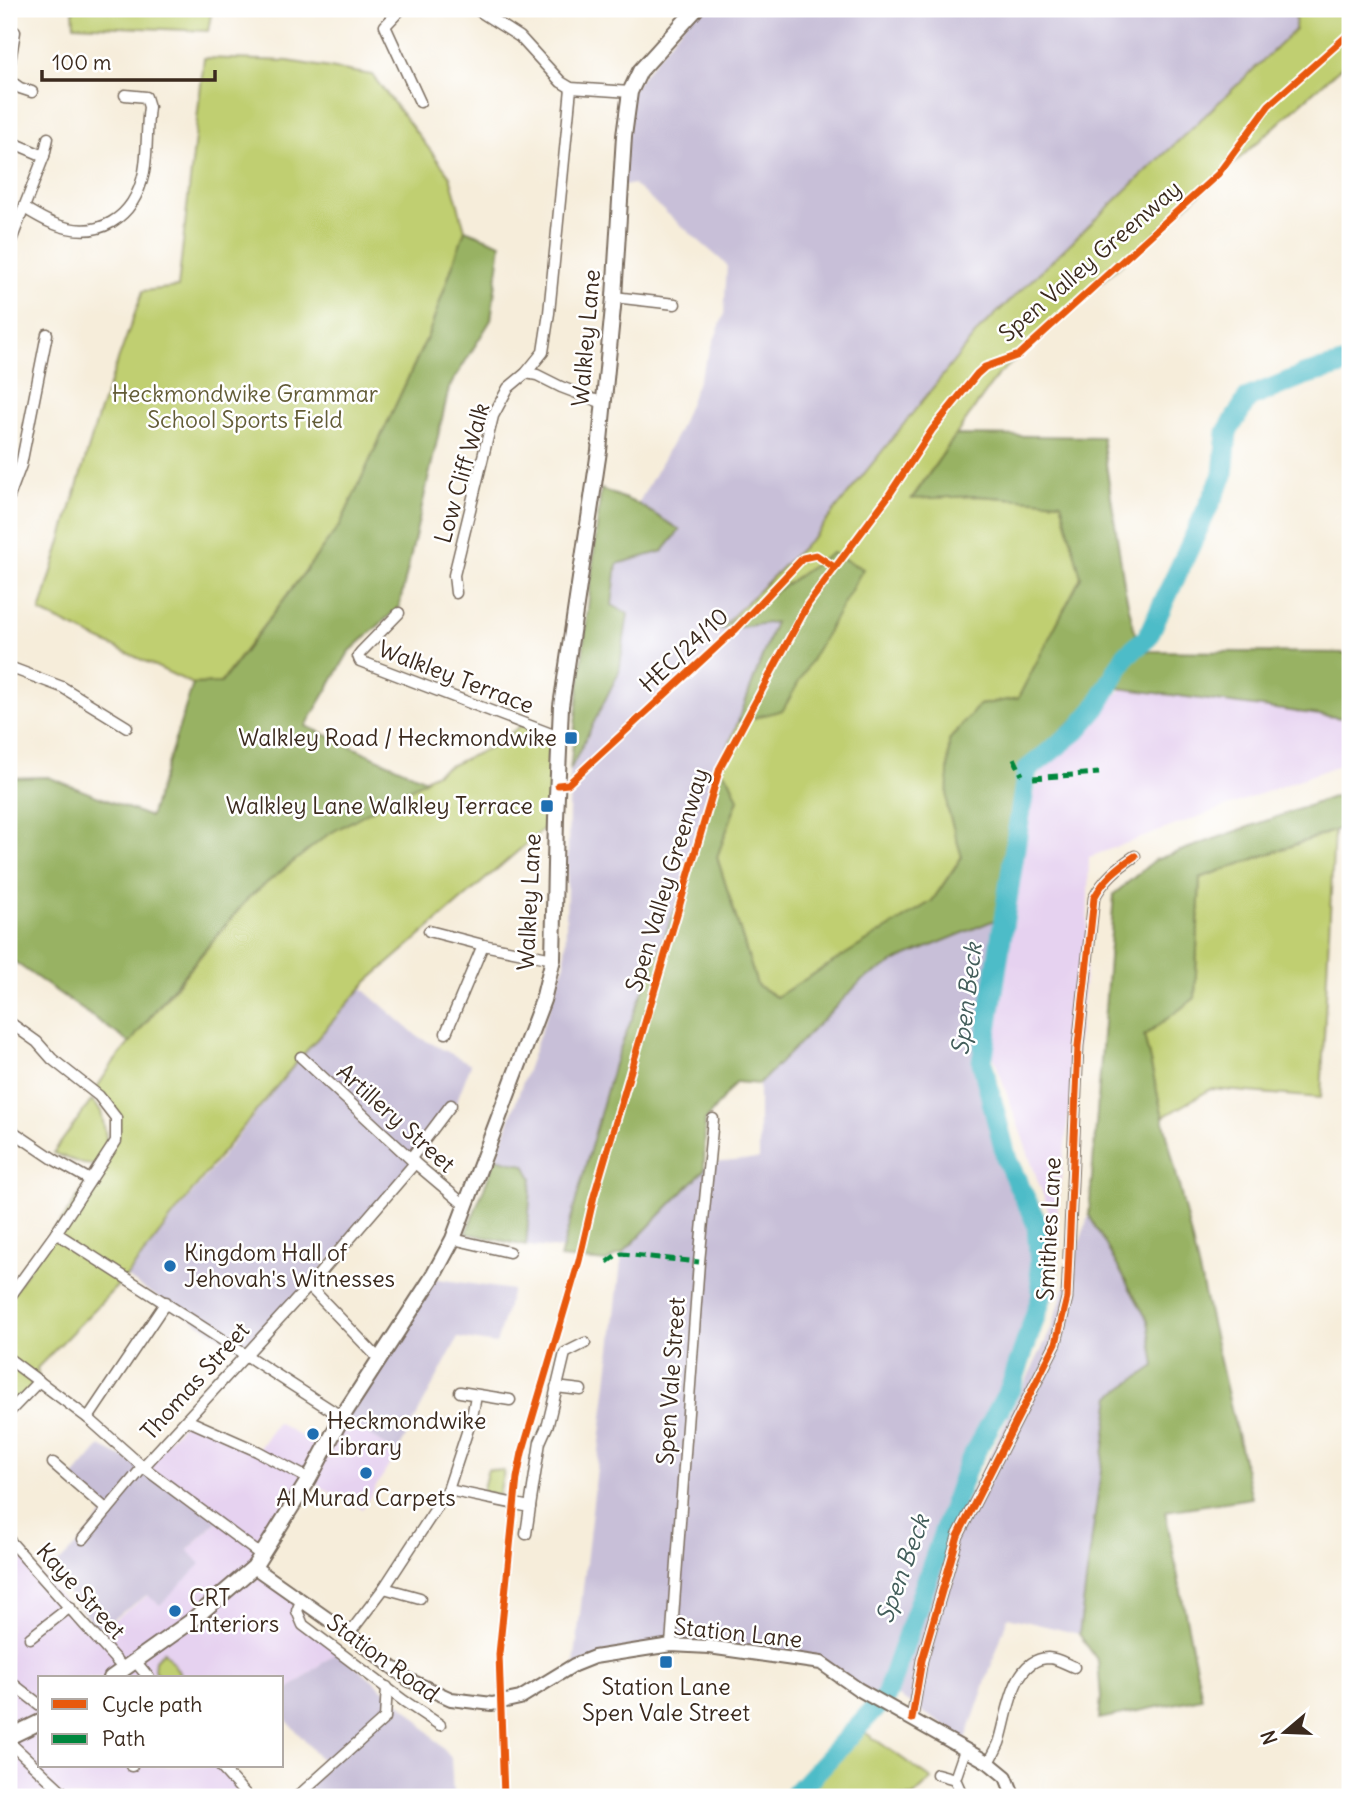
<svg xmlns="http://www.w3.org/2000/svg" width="1359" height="1806" font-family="Delius,sans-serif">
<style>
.built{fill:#e6d2f0}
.industrial{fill:#c8bfd8}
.green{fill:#c0cf71;stroke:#7e7c48;stroke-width:2}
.forest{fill:#98b263;stroke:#6a6e40;stroke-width:2}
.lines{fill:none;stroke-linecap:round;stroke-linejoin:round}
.river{stroke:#4ebcc8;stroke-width:21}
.minor-casing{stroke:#7c6e60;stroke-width:13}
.tertiary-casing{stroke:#7c6e60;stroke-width:16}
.secondary-casing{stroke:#7c6e60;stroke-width:18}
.minor{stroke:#fff;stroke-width:10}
.tertiary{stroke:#fff;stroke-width:12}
.secondary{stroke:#fff;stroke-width:14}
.quiet{stroke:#00873e;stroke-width:5;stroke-dasharray:10 5;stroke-linecap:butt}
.cycleway-casing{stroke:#fff;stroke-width:11}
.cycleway{stroke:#e8590c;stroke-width:7}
.poi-dot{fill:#1f6fb2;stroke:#fff;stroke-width:2.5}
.labels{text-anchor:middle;stroke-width:5;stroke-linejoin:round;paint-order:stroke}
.street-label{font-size:23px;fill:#3b2a1e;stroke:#fff}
.park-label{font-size:23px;fill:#635c37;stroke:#fff}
.poi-label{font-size:23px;fill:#3b2a1e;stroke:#fff;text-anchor:start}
.water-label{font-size:24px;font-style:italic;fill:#425d5a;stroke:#fff}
</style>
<rect width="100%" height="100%" fill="#fff"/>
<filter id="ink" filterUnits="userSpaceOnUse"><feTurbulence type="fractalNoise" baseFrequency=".0143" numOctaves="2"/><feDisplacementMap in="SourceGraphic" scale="14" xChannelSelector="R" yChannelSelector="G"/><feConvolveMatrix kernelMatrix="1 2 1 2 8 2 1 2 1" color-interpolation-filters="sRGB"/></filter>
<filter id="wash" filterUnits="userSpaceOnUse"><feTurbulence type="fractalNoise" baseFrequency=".00686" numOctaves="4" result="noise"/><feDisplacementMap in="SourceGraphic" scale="28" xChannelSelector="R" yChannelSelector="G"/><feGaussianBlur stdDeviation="1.57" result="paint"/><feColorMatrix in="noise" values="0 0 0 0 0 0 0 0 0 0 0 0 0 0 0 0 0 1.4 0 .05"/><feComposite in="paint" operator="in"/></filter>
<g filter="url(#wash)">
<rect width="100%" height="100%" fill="#f6edda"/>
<!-- built -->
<g class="built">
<path d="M 1123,688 L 1350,719 L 1350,761 L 1089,857 L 1086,967 L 1055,1229 L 992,1052 L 1022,849 L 1040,768 Z"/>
<path d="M 342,1417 L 397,1453 L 362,1509 L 335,1492 L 333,1494 L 308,1479 L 254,1567 L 301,1601 L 303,1625 L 338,1651 L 282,1695 L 282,1678 L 40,1678 L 40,1766 L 220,1766 L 248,1797 L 9,1797 L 9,1540 L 94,1634 L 148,1595 L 160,1605 L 188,1550 L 217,1522 L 143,1467 L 187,1420 L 257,1451 L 277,1422 L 321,1449 Z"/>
</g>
<!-- industrial -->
<g class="industrial">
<path d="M 696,9 L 1296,9 L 1295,30 L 983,327 L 816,534 L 721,629 L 776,622 L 720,767 L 685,884 L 614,1064 L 562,1249 L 526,1246 L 532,1178 L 525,1165 L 496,1158 L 565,963 L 570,770 L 619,672 L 612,605 L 617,564 L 663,551 L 679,530 L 638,504 L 678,432 L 724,315 L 727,265 L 633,184 L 620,187 L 630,92 Z"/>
<path d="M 997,919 L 997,962 L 982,1062 L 1007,1160 L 1037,1224 L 1042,1296 L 1011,1387 L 967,1467 L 886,1696 L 868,1694 L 821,1663 L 671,1645 L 574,1665 L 622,1254 L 710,1163 L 759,1159 L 759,1084 L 861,981 L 902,958 Z"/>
<path d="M 362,988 L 417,1036 L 471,1064 L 456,1103 L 415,1163 L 247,1354 L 126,1277 L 301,1057 Z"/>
<path d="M 1089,1215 L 1148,1321 L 1155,1366 L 1111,1396 L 1079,1634 L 1008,1617 L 966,1739 L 894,1694 L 953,1529 L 1050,1332 Z"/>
<path d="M 432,1278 L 512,1290 L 496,1344 L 458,1338 L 397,1453 L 342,1417 Z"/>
<path d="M 100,1446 L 143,1467 L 217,1521 L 188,1550 L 201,1564 L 160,1605 L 147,1595 L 98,1629 L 49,1572 L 83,1539 L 107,1510 L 72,1479 Z"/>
<path d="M 338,1651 L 411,1712 L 451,1758 L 453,1797 L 295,1797 L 327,1766 L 282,1715 L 282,1695 Z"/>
</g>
<!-- green -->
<g class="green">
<path d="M 73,9 L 212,9 L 208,31 L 74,25 Z"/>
<path d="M 1296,9 L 1350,9 L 1350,59 L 997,376 L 912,498 L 977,496 L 1062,502 L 1081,577 L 1018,699 L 979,705 L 947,807 L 962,856 L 932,901 L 777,997 L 757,985 L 717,857 L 738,800 L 730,780 L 720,768 L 738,722 L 783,710 L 832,554 L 719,630 L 816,534 L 979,330 L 1295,30 Z"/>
<path d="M 204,58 L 288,61 L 372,75 L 450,176 L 465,230 L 429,333 L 340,525 L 220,683 L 193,684 L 40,612 L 99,413 L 143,291 L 178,287 Z"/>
<path d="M 524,723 L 559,737 L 556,818 L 367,982 L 301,1057 L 220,1155 L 126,1277 L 37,1368 L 39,1381 L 9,1412 L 9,1298 L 116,1141 L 116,1118 L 94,1092 L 113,1063 L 249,897 L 327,835 L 445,768 L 496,745 Z"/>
<path d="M 1334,831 L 1321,1098 L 1211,1089 L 1163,1117 L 1144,1035 L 1195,998 L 1200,878 Z"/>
<path d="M 92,1100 L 101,1111 L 108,1147 L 94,1165 L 83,1164 L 53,1153 Z"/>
<path d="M 488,1469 L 504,1471 L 499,1495 L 482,1492 Z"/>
<path d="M 164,1651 L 180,1673 L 174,1678 L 161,1678 L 154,1670 L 155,1660 Z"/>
<path d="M 863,1731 L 932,1779 L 913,1797 L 787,1797 Z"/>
</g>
<!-- forest -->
<g class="forest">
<path d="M 465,230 L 501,244 L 491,320 L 449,388 L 399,607 L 349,652 L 306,726 L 426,780 L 327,835 L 249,897 L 167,995 L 130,1043 L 9,958 L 9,778 L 48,777 L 150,817 L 193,684 L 221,683 L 340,525 L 429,333 Z"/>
<path d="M 956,435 L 1102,437 L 1125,590 L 1139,651 L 1350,653 L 1350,719 L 1111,687 L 1025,762 L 1019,784 L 997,919 L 902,958 L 861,981 L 759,1084 L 736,1082 L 705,1121 L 704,1170 L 622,1254 L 615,1256 L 607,1262 L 560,1258 L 614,1064 L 685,884 L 720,768 L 730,780 L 738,799 L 717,857 L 757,985 L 776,997 L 932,901 L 962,857 L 947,807 L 949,740 L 979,705 L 1018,698 L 1081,577 L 1061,502 L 977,496 L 912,499 Z"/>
<path d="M 601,489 L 638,504 L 680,530 L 663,551 L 617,564 L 612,605 L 628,614 L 619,672 L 570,770 Z"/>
<path d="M 832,553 L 863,569 L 783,710 L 738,722 L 775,622 L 719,630 Z"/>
<path d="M 1350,791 L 1350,825 L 1200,878 L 1195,998 L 1144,1036 L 1252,1498 L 1165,1511 L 1202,1698 L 1099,1719 L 1101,1697 L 1098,1661 L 1079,1634 L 1111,1396 L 1155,1366 L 1148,1321 L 1089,1215 L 1114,894 L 1155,860 Z"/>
<path d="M 496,1158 L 525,1165 L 532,1178 L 526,1246 L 466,1233 Z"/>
</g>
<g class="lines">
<!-- river -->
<path class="river" d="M 793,1797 L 886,1696 L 967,1467 L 1011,1387 L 1042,1296 L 1037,1224 L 1007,1160 L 982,1062 L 1027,770 L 1077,730 L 1096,708 L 1126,655 L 1147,638 L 1223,475 L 1227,432 L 1248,398 L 1304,375 L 1350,363"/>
</g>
</g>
<g filter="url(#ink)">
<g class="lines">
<defs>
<g id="minor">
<path d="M 401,9 L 385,26 L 420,102"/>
<path d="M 476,9 L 520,37 L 561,82 L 571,88 L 630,92"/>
<path d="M 9,67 L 15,32"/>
<path d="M 9,80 L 20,88 L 32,92"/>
<path d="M 9,141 L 44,156"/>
<path d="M 24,208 C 33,213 42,219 52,223 C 98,242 134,219 144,172 C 148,151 146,128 149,107 L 146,97 L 125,95"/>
<path d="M 9,246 L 44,156 L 48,138"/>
<path d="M 614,297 L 675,304"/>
<path d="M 526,373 L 537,375 L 561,387 L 603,403"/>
<path d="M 9,497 L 21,465 L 47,334"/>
<path d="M 456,593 L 454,575 L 493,416 L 508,388 L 526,373 L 543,352 L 549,313 L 571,88"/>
<path d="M 399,613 L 361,652 L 358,656 L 360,661 L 559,737"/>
<path d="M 9,667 L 62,687 L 127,727"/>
<path d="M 429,931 L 483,945 L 553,959"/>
<path d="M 9,1022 L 37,1042 L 52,1059 L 99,1096 L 116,1118 L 116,1141 L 56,1233 L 9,1298"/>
<path d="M 446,1033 L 483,945"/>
<path d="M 301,1057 L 415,1163 L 466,1206"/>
<path d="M 9,1129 L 55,1160 L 90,1180"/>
<path d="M 411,1158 L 451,1105"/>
<path d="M 56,1233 L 342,1417"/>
<path d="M 453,1239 L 509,1252"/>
<path d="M 309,1286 L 380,1360"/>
<path d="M 9,1359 L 88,1418 L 143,1467 L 261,1555"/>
<path d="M 556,1387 L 581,1390"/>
<path d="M 460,1392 L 510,1400"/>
<path d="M 9,1412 L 39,1381"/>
<path d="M 88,1418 L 166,1302"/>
<path d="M 187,1420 L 257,1451 L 309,1479"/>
<path d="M 53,1463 L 107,1510"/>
<path d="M 448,1490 L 530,1507 L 540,1442 L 548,1424 L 565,1353 L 585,1343"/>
<path d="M 526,1534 L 530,1507"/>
<path d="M 83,1539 L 143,1467 L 309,1286 L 415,1163"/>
<path d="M 9,1540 L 124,1669"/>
<path d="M 384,1588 L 420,1598"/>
<path d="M 301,1601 L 297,1611 L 303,1625 L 404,1701 L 440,1725"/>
<path d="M 349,1634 L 384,1588 L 448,1490 L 472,1417 L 476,1396"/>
<path d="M 30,1638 L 70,1607"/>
<path d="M 671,1645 L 699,1262 L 713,1119"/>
<path d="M 135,1661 L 149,1678"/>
<path d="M 9,1681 L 40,1705"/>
<path d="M 912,1719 L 922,1660 L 958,1536 L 1056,1343 L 1067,1298 L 1078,1046 L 1094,898 C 1104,879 1117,868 1135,856"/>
<path d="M 9,1742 L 68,1797"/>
<path d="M 989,1763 C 992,1757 996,1750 999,1743 C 1008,1718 1011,1659 1048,1658 C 1057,1658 1066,1664 1074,1667"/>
<path d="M 131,1766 L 132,1766"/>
<path d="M 220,1766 L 248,1797"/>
<path d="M 937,1774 L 955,1779"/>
<path d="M 297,1797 L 385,1718 L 387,1687"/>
<path d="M 963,1797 L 955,1779 L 965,1750"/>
</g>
<path id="tertiary" d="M 254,1567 L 349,1634 L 409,1680 L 451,1699 L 492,1704 L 520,1698 L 574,1665 L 594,1657 L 671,1645 L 709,1647 L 821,1663 L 858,1689 L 989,1763 L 1006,1777 L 1014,1797"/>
<g id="secondary">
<path d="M 111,1678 L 190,1622 L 254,1567 L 309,1479 L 342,1417 L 432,1278 L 453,1239 L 543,1000 L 553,959 L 556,818 L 561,706 L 599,451 L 614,297 L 624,136 L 630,92 L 640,71 L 696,9"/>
<path d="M 9,1737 L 40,1722"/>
</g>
</defs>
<!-- minor casing -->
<use href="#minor" class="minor-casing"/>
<!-- tertiary casing -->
<use href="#tertiary" class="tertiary-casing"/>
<!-- secondary casing -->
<use href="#secondary" class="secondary-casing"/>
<!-- minor -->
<use href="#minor" class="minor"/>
<!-- tertiary -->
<use href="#tertiary" class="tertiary"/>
<!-- secondary -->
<use href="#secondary" class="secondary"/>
<!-- quiet -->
<g class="quiet">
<path d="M 1014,758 L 1022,775"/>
<path d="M 1033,778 L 1099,773"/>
<path d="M 607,1262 L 615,1256 L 622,1254 L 699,1262"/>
</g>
<defs>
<g id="cycleway">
<path d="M 558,785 L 568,784 L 735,630 L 803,558 L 816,555 L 834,567"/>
<path d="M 912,1719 L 922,1660 L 958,1536 L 1056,1343 L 1067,1298 L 1078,1046 L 1094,898 C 1104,879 1117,868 1135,856"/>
<path d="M 504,1797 L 499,1654 L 517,1478 L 522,1453 L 579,1261 L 594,1196 L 720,768 L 808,604 L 887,498 L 932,430 L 977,374 L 985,367 L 1019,355 L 1218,174 L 1269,105 L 1350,33"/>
</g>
</defs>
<!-- cycleway casing -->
<use href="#cycleway" class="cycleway-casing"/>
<!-- cycleway -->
<use href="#cycleway" class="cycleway"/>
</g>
</g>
<!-- markers -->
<g class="poi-dot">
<rect x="564" y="731" width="14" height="14" rx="3.5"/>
<rect x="540" y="799" width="14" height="14" rx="3.5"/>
<circle cx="170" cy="1266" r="7"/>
<circle cx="313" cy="1434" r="7"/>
<circle cx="366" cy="1473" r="7"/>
<circle cx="175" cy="1611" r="7"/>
<rect x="659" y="1655" width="14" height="14" rx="3.5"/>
</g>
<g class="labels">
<!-- street labels -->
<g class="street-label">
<text transform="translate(1090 261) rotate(-41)" y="8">Spen Valley Greenway</text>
<text transform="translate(586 338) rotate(-85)" y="8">Walkley Lane</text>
<text transform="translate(462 473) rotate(-74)" y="8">Low Cliff Walk</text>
<text transform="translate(684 650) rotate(-43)" y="8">HEC/24/10</text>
<text transform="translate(456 677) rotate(21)" y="8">Walkley Terrace</text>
<text transform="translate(667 880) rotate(-73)" y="8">Spen Valley Greenway</text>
<text transform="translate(529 902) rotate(-87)" y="8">Walkley Lane</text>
<text transform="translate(396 1118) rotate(42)" y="8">Artillery Street</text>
<text transform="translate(1049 1229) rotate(-87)" y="8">Smithies Lane</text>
<text transform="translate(195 1381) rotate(-48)" y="8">Thomas Street</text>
<text transform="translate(671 1381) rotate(-86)" y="8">Spen Vale Street</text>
<text transform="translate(81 1591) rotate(48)" y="8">Kaye Street</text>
<text transform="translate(738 1633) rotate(6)" y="8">Station Lane</text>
<text transform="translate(383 1658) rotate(36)" y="8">Station Road</text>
</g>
<!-- park labels -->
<g class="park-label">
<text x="245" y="402">Heckmondwike Grammar<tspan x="245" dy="26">School Sports Field</tspan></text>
</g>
<!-- poi labels -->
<g class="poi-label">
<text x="557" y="746" text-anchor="end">Walkley Road / Heckmondwike</text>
<text x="533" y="814" text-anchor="end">Walkley Lane Walkley Terrace</text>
<text x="184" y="1261">Kingdom Hall of<tspan x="184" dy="26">Jehovah's Witnesses</tspan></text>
<text x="327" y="1429">Heckmondwike<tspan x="327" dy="26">Library</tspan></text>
<text x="366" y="1506" text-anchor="middle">Al Murad Carpets</text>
<text x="189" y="1606">CRT<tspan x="189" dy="26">Interiors</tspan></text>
<text x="666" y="1695" text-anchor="middle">Station Lane<tspan x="666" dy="26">Spen Vale Street</tspan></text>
</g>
<!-- water labels -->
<g class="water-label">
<text transform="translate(967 999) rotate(-83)" y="8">Spen Beck</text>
<text transform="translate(903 1569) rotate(-70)" y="8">Spen Beck</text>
</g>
</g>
<!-- margin -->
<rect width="1359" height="1806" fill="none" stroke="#fff" stroke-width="35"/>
<!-- legend -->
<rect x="38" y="1676" width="245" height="91" fill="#ffffff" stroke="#b1aaa5" stroke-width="2"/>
<rect x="52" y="1699" width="35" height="10" fill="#e8590c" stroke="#b1aaa5" stroke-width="2"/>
<text x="102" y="1712" font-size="21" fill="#3b2a1e">Cycle path</text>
<rect x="52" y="1734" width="35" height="10" fill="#00873e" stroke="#b1aaa5" stroke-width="2"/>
<text x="102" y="1746" font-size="21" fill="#3b2a1e">Path</text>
<!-- north arrow -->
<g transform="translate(1285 1732) rotate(251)" stroke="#ffffff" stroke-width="5" paint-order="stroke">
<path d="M0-5L12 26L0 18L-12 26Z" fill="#3b2a1e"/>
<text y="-10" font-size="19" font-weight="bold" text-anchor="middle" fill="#3b2a1e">N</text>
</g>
<!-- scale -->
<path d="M42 70v10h173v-10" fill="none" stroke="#3b2a1e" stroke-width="3.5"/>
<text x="52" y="70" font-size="21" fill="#3b2a1e" stroke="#ffffff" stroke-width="5" paint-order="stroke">100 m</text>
</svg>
